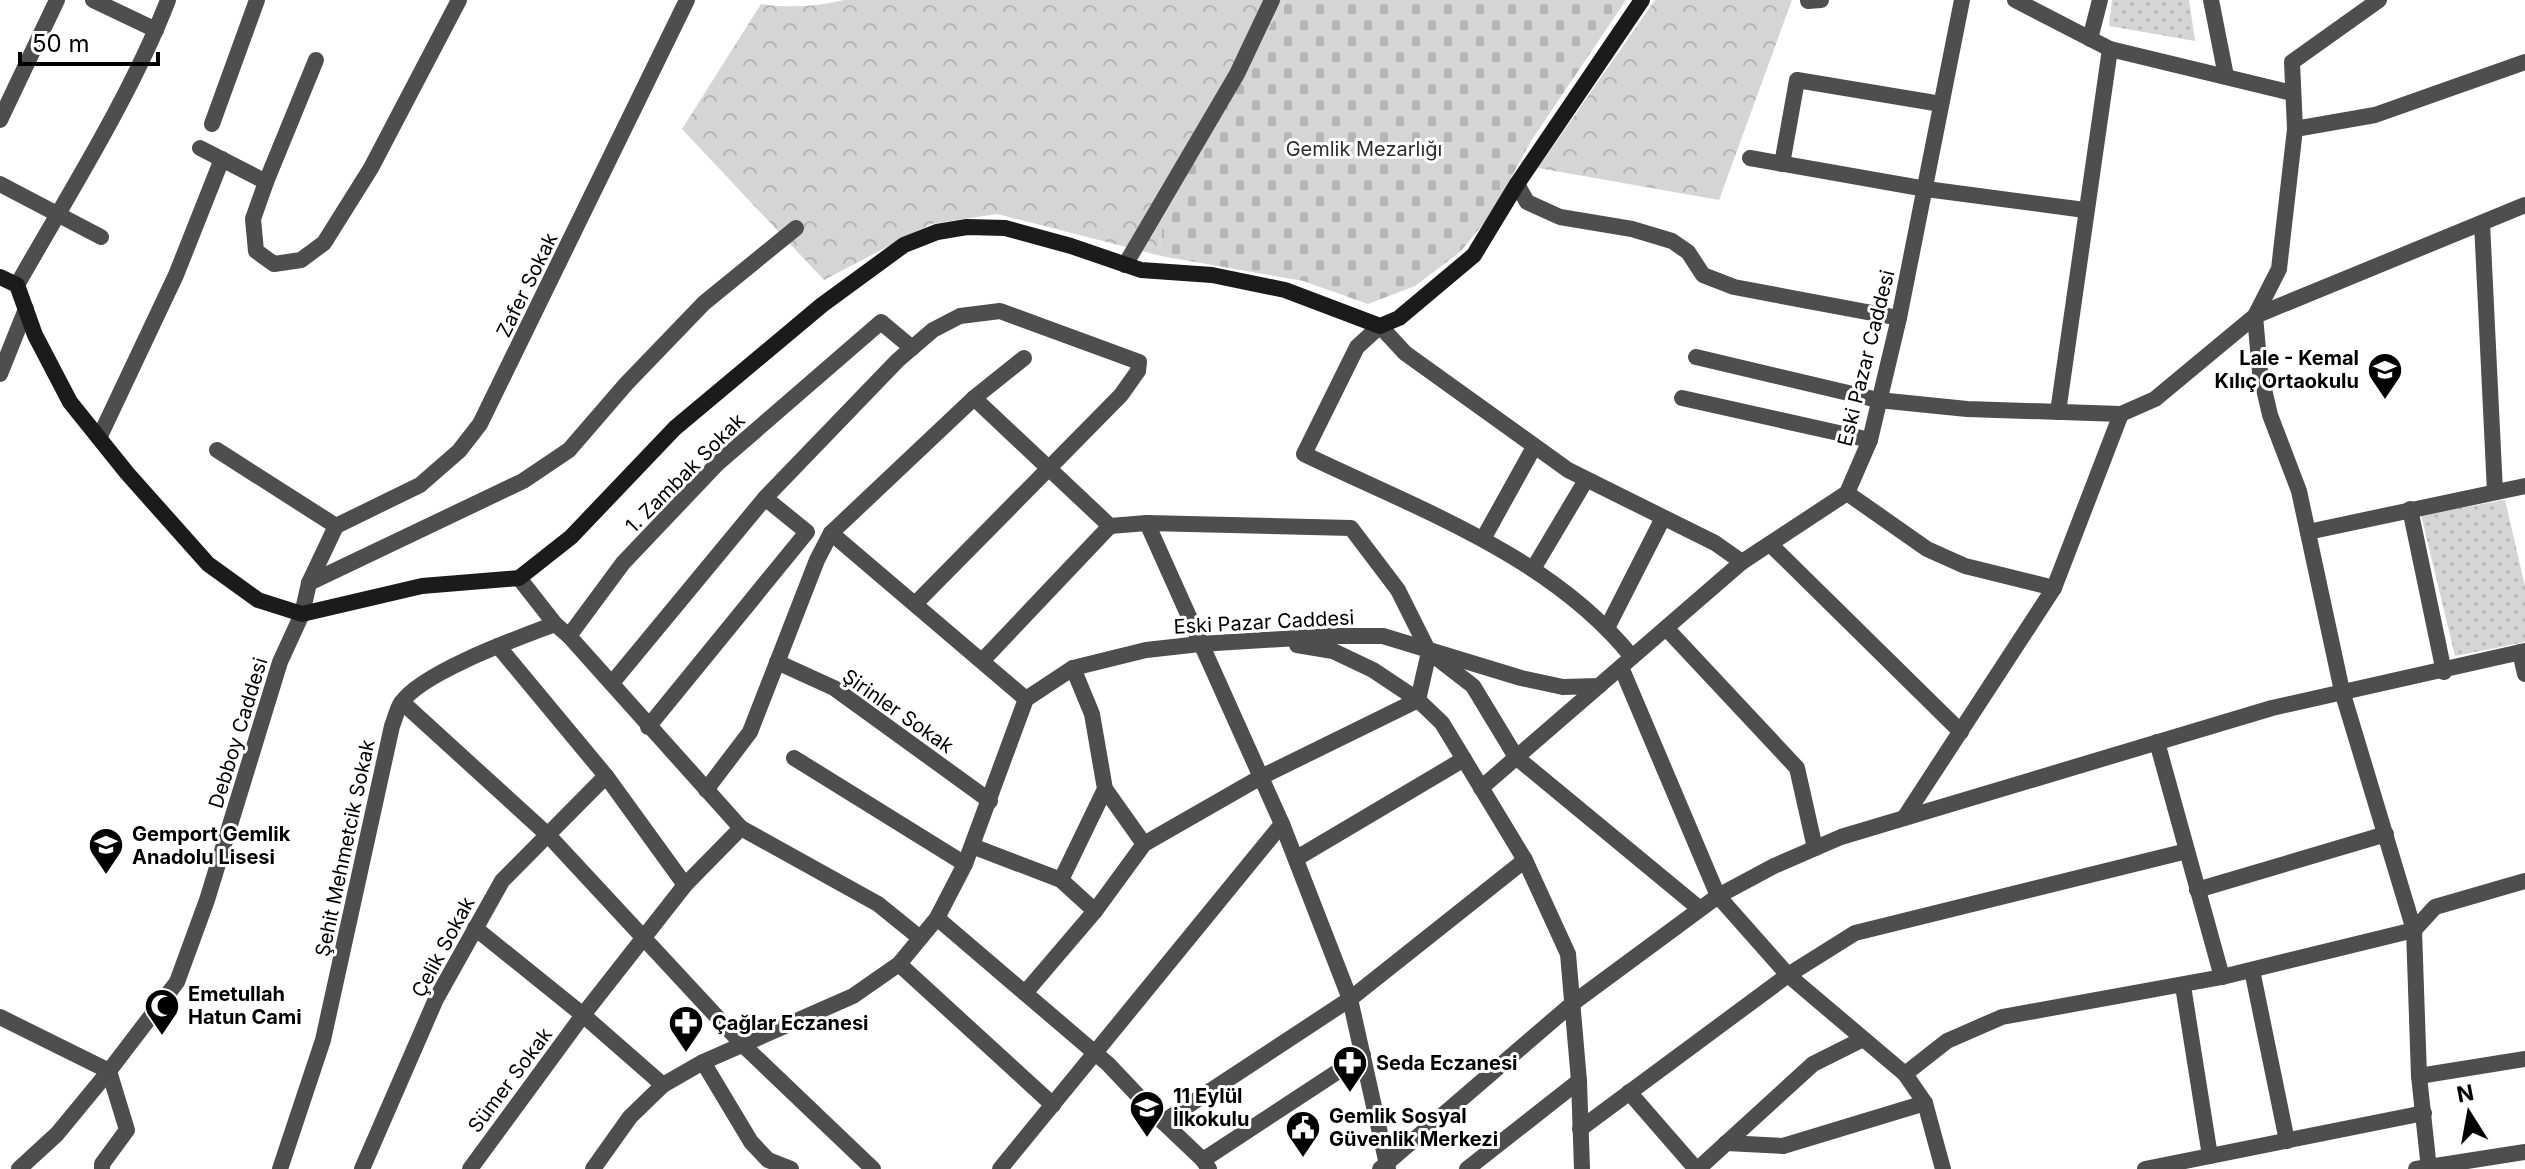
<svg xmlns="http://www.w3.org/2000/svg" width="2525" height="1169" font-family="Inter,sans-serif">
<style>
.grass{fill:url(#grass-dots)}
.forest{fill:url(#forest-crowns)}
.cemetery{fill:url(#cemetery-stones)}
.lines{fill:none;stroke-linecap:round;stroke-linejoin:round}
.street{stroke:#4e4e4e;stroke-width:16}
.secondary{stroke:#1b1b1b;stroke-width:16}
.labels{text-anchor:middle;stroke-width:6;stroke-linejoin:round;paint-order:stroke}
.park-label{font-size:20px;fill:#2c2c2c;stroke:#fff}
.street-label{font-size:20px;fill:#000;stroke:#fff}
.poi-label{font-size:20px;font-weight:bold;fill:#000;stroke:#fff;text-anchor:start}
</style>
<defs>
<pattern id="grass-dots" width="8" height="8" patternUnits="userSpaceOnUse" patternTransform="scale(2)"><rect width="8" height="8" fill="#d5d5d5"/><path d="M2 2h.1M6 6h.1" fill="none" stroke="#b5b5b5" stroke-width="1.8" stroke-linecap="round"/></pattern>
<pattern id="forest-crowns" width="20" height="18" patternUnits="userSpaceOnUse" patternTransform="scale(2)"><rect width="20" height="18" fill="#d5d5d5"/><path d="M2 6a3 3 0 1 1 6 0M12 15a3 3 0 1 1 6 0" fill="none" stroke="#b5b5b5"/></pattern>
<pattern id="cemetery-stones" width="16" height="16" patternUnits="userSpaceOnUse" patternTransform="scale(2)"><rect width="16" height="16" fill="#d5d5d5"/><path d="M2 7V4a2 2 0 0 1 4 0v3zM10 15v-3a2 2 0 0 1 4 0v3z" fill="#b5b5b5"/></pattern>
</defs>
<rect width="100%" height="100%" fill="#fff"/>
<!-- grass -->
<g class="grass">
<path d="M 2112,0 L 2189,0 L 2195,41 L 2109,26 Z"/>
<path d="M 2505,500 L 2525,586 L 2525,642 L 2455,656 L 2421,515 Z"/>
</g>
<!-- forest -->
<g class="forest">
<path d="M 844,0 L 1285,0 L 1162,220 L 1161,256 L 997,214 L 931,224 L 824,280 L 682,129 L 761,4 C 790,8 816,7 844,0 Z"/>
<path d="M 1655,0 L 1792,0 L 1719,200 L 1538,168 Z"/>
</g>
<!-- cemetery -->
<path class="cemetery" d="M 1285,0 L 1626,0 L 1531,141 L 1490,216 L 1460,252 L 1415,286 L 1368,304 L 1303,281 L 1161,256 L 1162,220 Z"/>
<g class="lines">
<!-- street -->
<g class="street">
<path d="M 93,0 L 156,30"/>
<path d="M 2015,0 L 2110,49 L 2292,93"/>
<path d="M 2211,0 L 2226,76"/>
<path d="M 2379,0 L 2292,62 L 2295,129 L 2279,269 L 2255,316 L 2260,372 L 2270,415 L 2299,491 L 2342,691 L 2414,930 L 2419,1076 L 2429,1169"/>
<path d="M 1808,1 L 1821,0"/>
<path d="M 2090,39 L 2100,0"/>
<path d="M 0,120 L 57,0"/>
<path d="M 212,124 L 257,0"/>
<path d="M 2295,129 L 2375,115 L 2525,62"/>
<path d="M 200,148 L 266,182 L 253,219 L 256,251 L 274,264 L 301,260 L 324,243 L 371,168 L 459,0"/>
<path d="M 1750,158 L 1926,189 L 2085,210"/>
<path d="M 1782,164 L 1797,80 L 1941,104"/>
<path d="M 266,182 L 316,60"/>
<path d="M 0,184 L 101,237"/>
<path d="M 1517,184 L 1527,202 L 1560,217 L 1632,229 L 1672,241 L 1688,252 L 1703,275 L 1734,287 L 1899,318"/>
<path d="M 2482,223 L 2495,492"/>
<path d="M 1125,265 L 1237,74 L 1272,0"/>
<path d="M 17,285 C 68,195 131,96 168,0"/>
<path d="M 1696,357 L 1878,400 L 1967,409 L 2121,414 L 2155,399 L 2255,316 L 2525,205"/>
<path d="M 0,374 L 26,309"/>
<path d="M 974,398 L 1110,526 L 1147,523 L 1351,528 L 1398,590 L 1429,652 L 1473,686 L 1516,757 L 1700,909"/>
<path d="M 1682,398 L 1870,440"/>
<path d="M 2058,412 L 2110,49"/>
<path d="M 99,438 L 176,275 L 222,159"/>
<path d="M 217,450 L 336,526"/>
<path d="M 1847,493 L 1927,549 L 1965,566 L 2054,588"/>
<path d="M 2410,509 L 2444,672"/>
<path d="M 1147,523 L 1282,824 L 1350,999 L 1388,1169"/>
<path d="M 336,526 L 420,485 L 459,451 L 480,424 L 687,0"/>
<path d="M 2308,532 L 2525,486"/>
<path d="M 831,533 L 1026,699"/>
<path d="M 1483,539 L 1534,447"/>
<path d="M 1770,544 L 1961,732"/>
<path d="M 1533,569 L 1586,480"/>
<path d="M 519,578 L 555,624 L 569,636 L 741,828 L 878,904 L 920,938"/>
<path d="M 309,583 L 523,481 L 569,450 L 626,384 L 704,303 L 796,228"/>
<path d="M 1608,626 L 1663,518"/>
<path d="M 1666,628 L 1797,768 L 1815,848"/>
<path d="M 569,636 L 623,563 L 717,464 L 881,322 L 912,348"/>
<path d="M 1297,645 L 1333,651 L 1373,670 L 1418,700 L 1442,723 L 1525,860 L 1568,954 L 1579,1081 L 1582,1169"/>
<path d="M 498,646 L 606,776 L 685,885"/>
<path d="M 2520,652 L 2525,674"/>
<path d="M 1632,657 C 1551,556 1418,509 1304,454 L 1357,347 L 1380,326 L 1405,353 L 1568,470 L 1715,543 L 1742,562"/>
<path d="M 982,661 L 1110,526"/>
<path d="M 777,662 L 834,688 L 990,801"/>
<path d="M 1621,667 L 1718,896 L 1788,975 L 1905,1074 L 1925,1103 L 1943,1169"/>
<path d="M 612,683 L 765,498 L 898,360 L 933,330 L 960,316 L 1000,311 L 1139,362 L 1138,371 L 1121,395 L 915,604"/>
<path d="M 402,702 L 549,836 L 744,1046 L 873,1169"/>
<path d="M 648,727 L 807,532 L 765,498"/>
<path d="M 2157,742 L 2222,977"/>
<path d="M 794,758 L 965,864"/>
<path d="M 1481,788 L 1742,562 L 1847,493 L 1870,440 L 1899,318 L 1962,0"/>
<path d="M 1105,789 L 1144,844"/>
<path d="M 706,790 L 750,732 L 817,560 L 831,533 L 974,398 L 1024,358"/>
<path d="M 1904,818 L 2054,588 L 2121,414"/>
<path d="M 972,846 L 1061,880 L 1095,911"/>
<path d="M 1297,858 L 1464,759"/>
<path d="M 1061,880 L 1105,789 L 1092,714 L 1073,668"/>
<path d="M 2197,890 L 2386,834"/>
<path d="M 937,918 L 1108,1064 L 1163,1122 L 1203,1160 L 1209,1169"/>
<path d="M 475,928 L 583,1015 L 663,1085"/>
<path d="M 899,964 L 1053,1105"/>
<path d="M 2252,970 L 2287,1141"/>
<path d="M 2183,986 L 2210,1156"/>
<path d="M 1025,993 L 1095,911 L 1144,844 L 1261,777 L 1418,700 L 1429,652"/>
<path d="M 0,1017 L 109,1071"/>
<path d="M 703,1062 L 751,1142 L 768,1160 L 791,1169"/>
<path d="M 1905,1074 L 1947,1041 L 2002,1017 L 2222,977 L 2414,930 L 2435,907 L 2525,881"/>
<path d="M 2419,1076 L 2525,1059"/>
<path d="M 1629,1092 L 1696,1169"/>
<path d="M 1163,1122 L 1350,999 L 1525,860"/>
<path d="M 1580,1129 L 1788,975 L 1855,933 L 2187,851"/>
<path d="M 1726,1143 L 1783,1146 L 1925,1103"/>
<path d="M 1203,1160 L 1363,1055"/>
<path d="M 19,1169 L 57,1134 L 109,1071 L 177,982 L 207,900 L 280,662 L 302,614 L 309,583 L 336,526"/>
<path d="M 102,1169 L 102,1164 L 127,1130 L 109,1071"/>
<path d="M 280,1169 L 323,1040 L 392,726 C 395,719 397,709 401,703 C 422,672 518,638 555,624"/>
<path d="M 362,1169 L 436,999 L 502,881 L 606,776"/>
<path d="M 470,1169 L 583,1015 L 685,885 L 741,828"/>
<path d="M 593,1169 L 630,1117 L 663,1085 L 703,1062 L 853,996 L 899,964 L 937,918 L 965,864 L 1026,699 L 1073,668 L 1146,650 L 1200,644 L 1330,636 L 1383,636 L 1521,678 L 1563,687 L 1599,686"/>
<path d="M 1000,1169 L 1282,824"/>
<path d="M 1380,1169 L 1573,1003 L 1718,896 L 1774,866 L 1841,837 L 2272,708 L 2525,651"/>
<path d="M 1467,1169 L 1579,1081"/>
<path d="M 1698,1169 L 1813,1064 L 1863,1039"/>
<path d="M 2145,1169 L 2424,1113"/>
<path d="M 2416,1169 L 2525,1152"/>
</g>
<!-- secondary -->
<path class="secondary" d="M 0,277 L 17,285 L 35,335 L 70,402 L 127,473 L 208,564 L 258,600 L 302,614 L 422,586 L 519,578 L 571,537 L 675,428 L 822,305 L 904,245 L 937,232 L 967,227 L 1005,228 L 1071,246 L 1141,270 L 1212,275 L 1285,290 L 1380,326 L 1399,318 L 1474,255 L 1517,184 L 1642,0"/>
</g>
<!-- icons -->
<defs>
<symbol id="school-pin" viewBox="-11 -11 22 30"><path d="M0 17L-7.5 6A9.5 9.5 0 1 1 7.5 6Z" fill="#000" stroke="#fff"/><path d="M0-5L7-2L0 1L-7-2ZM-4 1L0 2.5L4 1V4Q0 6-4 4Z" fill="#fff"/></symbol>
<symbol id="mosque-pin" viewBox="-11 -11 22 30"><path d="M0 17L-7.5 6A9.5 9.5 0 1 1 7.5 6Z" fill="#000" stroke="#fff"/><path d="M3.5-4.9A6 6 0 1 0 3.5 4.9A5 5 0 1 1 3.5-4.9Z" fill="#fff"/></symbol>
<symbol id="pharmacy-pin" viewBox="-11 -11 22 30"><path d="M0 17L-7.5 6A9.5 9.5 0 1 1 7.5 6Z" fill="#000" stroke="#fff"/><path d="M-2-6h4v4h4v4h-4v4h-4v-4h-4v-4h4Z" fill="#fff"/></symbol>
<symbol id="civic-pin" viewBox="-11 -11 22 30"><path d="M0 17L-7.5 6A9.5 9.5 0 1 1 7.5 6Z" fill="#000" stroke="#fff"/><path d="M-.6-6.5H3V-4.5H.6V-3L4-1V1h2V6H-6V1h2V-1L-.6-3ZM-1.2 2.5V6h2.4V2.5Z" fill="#fff"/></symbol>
</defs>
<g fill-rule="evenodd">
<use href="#school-pin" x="2365" y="350" width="40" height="54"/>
<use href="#school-pin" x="86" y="825" width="40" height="54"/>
<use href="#mosque-pin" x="142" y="986" width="40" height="54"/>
<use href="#pharmacy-pin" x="666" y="1003" width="40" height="54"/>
<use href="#pharmacy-pin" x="1330" y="1043" width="40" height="54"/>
<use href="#school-pin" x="1127" y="1088" width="40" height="54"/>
<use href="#civic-pin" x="1283" y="1108" width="40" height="54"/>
</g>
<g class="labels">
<!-- park labels -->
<g class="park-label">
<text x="1364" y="156">Gemlik Mezarlığı</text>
</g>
<!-- street labels -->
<g class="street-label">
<text transform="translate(527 285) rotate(-64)" y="7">Zafer Sokak</text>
<text transform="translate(1866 358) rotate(-76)" y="7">Eski Pazar Caddesi</text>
<text transform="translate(685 473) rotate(-45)" y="7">1. Zambak Sokak</text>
<text transform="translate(1264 622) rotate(-3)" y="7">Eski Pazar Caddesi</text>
<text transform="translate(898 711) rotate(35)" y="7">Şirinler Sokak</text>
<text transform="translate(238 733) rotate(-73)" y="7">Debboy Caddesi</text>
<text transform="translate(345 848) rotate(-78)" y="7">Şehit Mehmetcik Sokak</text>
<text transform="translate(443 947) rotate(-62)" y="7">Çelik Sokak</text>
<text transform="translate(510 1080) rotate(-53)" y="7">Sümer Sokak</text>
</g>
<!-- poi labels -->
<g class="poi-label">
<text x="2359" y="365" text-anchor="end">Lale - Kemal<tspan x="2359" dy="23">Kılıç Ortaokulu</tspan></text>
<text x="132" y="841">Gemport Gemlik<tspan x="132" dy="23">Anadolu Lisesi</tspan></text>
<text x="188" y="1001">Emetullah<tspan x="188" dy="23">Hatun Cami</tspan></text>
<text x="712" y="1030">Çağlar Eczanesi</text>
<text x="1376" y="1070">Seda Eczanesi</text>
<text x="1173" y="1103">11 Eylül<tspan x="1173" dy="23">İlkokulu</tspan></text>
<text x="1329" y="1123">Gemlik Sosyal<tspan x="1329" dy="23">Güvenlik Merkezi</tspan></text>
</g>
</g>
<!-- north arrow -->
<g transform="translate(2469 1113) rotate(349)" stroke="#ffffff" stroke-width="6" paint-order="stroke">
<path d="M0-6L14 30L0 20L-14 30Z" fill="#000000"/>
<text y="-12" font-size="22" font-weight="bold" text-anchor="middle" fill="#000000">N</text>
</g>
<!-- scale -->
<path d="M20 52v12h138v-12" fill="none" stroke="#000000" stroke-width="4"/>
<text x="32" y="52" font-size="24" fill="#000000" stroke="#ffffff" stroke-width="6" paint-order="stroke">50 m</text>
</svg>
